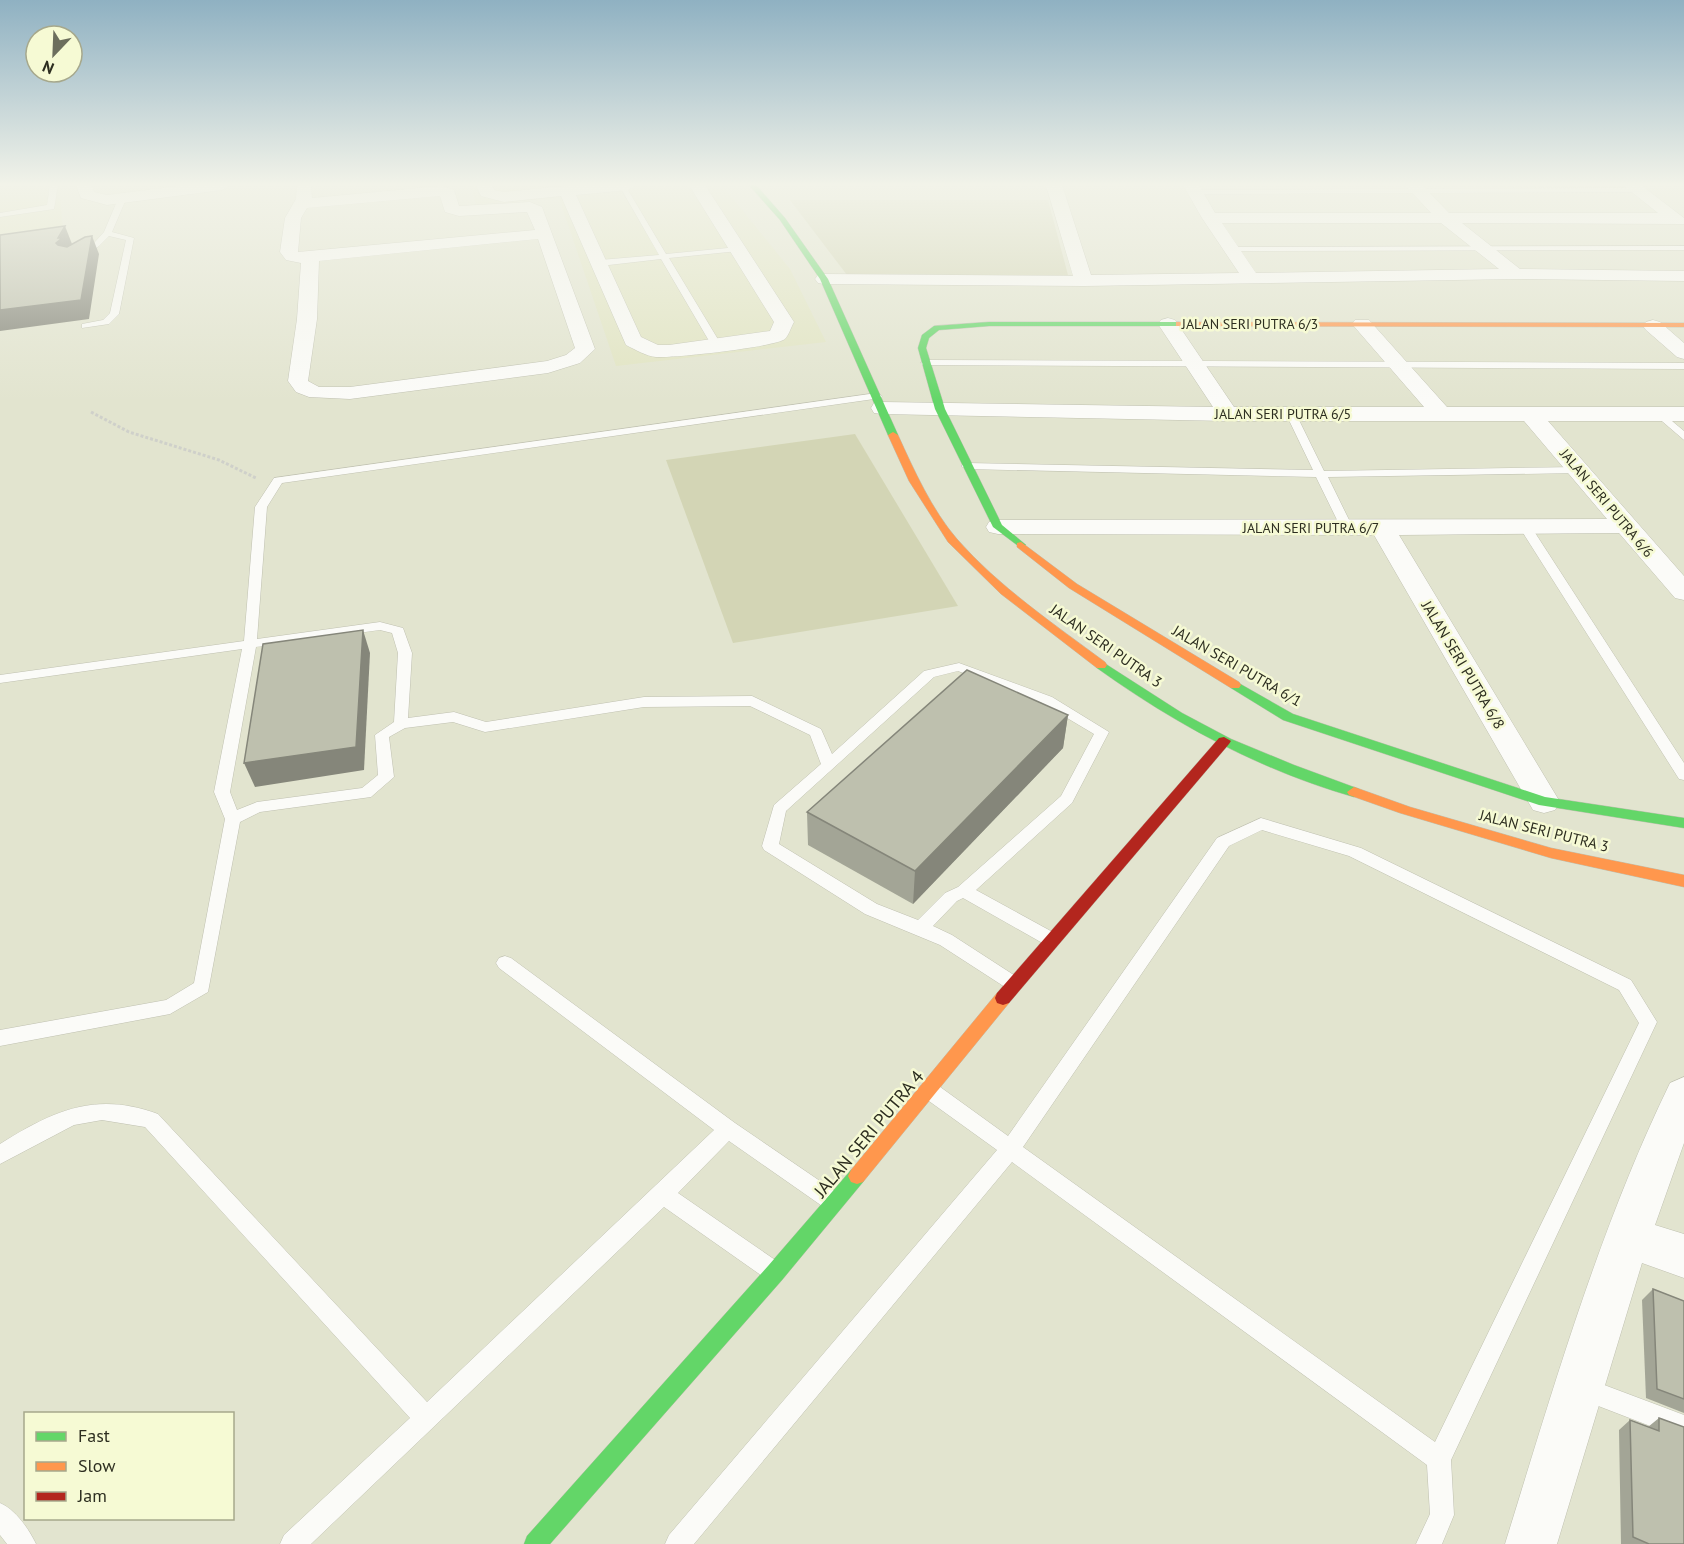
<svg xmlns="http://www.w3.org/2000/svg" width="1684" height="1544" font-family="'PT Sans',sans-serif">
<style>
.built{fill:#e1e4c2}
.green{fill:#d3d5b5}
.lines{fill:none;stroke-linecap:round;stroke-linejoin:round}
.lane-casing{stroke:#bfc0b0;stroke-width:1}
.street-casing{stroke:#bfc0b0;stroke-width:1}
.fast-casing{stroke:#bfc0b0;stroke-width:1}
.slow-casing{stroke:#bfc0b0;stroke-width:1}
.jam-casing{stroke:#bfc0b0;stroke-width:1}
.path{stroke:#cfd0ca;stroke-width:3;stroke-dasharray:3 2;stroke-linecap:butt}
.lane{fill:#fbfbf8;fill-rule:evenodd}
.street{fill:#fbfbf8;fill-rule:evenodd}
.fast{fill:#63d668;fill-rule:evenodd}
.slow{fill:#ff974d;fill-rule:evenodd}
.jam{fill:#b3261e;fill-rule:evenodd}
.wall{fill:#a3a596}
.shaded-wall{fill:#85867a}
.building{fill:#bec0ae;stroke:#85867a;stroke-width:1.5}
.labels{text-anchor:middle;stroke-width:5;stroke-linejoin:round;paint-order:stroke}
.far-street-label{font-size:14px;fill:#2d2e20;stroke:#f6fad4}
.street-label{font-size:15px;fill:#2d2e20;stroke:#f6fad4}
.near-street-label{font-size:18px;fill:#2d2e20;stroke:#f6fad4}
</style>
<rect width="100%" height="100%" fill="#e2e4cf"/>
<!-- built -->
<g class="built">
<path d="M 0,185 L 59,185 L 64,242 L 0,249 Z"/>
<path d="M 471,185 L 722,185 L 790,269 L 826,342 L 616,366 L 559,198 L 476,204 Z"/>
</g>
<!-- green -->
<g class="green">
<path d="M 790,200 L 1048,200 L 1068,275 L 847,275 Z"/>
<path d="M 855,434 L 958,606 L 733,643 L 666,460 Z"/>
</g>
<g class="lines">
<defs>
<g id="lane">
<path d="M 50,185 L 58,185 L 54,209 L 0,217 L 0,213 L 47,205 Z"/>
<path d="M 619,185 L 625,185 L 666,254 L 738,247 L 742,249 L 738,251 L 669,258 L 722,346 L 720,348 L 712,346 L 661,259 L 600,266 L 596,263 L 600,260 L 659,255 Z"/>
<path d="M 1640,188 L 1637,192 L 1195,194 L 1191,192 L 1195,190 Z"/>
<path d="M 122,197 L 126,199 L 112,232 L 134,238 L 119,314 L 109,324 L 82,328 L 82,324 L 103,320 L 110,313 L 126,240 L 109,236 L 99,246 L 82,258 L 75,256 L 94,243 L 104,232 L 118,199 Z"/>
<path d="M 1684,246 L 1684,250 L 1232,251 L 1228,249 L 1232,247 Z"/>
<path d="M 926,360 L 1684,363 L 1684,369 L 923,365 L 921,363 Z"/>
<path d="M 877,393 L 882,396 L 881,398 L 282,483 L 267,507 L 257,639 L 380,622 L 403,628 L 412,653 L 408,718 L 454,712 L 486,722 L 644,697 L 752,696 L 821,729 L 832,754 L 924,671 L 959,663 L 1052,697 L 1109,732 L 1072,803 L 976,890 L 1058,935 L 1061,940 L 1058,945 L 1052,947 L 1046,945 L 963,898 L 957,901 L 933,926 L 952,935 L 1020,979 L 1023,984 L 1020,989 L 1014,991 L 1008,989 L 940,945 L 865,914 L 764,850 L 762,846 L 774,805 L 821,764 L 810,735 L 750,706 L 644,707 L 485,732 L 453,722 L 405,728 L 389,737 L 394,777 L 371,797 L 260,812 L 240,822 L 208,992 L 170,1014 L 0,1046 L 0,1030 L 166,1000 L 194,983 L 225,819 L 214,792 L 242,649 L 0,683 L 0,675 L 244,641 L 255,507 L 274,478 ZM 380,630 L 392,633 L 398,653 L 394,722 L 375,735 L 378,775 L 362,788 L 257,802 L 237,810 L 230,792 L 256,647 ZM 958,671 L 1042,703 L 1094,734 L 1061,796 L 958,887 L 945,893 L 918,920 L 877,904 L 779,844 L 786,811 L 934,677 Z"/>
<path d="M 1291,411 L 1296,414 L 1324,471 L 1579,467 L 1585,470 L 1579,473 L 1328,477 L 1353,528 L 1347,532 L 1341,528 L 1316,477 L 967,469 L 961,466 L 967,463 L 1313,470 L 1286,414 Z"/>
<path d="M 1660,411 L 1684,431 L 1684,440 L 1656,416 L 1655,414 Z"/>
<path d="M 1524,521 L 1530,525 L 1684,763 L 1684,780 L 1679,779 L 1518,525 Z"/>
<path d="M 1261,818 L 1361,848 L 1631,980 L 1657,1022 L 1451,1460 L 1454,1515 L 1442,1544 L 1416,1544 L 1430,1514 L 1427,1465 L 1012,1162 L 694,1544 L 665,1544 L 669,1535 L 997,1150 L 922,1096 L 919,1090 L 922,1084 L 929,1082 L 936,1084 L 1008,1136 L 1217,838 ZM 1262,830 L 1349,856 L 1619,990 L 1639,1023 L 1435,1442 L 1023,1147 L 1229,846 Z"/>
<path d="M 505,956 L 511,958 L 735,1123 L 839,1194 L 842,1201 L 839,1208 L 832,1211 L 825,1208 L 729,1141 L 678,1193 L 781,1264 L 784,1271 L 781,1278 L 773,1282 L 765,1278 L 664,1207 L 311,1544 L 280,1544 L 284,1535 L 410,1418 L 145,1127 L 102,1120 L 74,1125 L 0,1164 L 0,1144 C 53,1111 95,1091 158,1114 L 427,1402 L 714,1130 L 499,968 L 496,963 L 499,958 Z"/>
<path d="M 1583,1377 L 1684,1415 L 1684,1439 L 1575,1397 L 1571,1389 L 1575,1381 Z"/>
<path d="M 0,1503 C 15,1509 29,1529 36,1544 L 7,1544 L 0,1535 Z"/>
</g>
<g id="street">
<path d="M 76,185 L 92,185 L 94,192 L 107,195 L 187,185 L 230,185 L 222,190 L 107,205 L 81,198 Z"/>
<path d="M 297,185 L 311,185 L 312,198 L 441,186 L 454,190 L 459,206 L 530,202 L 542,207 L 595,349 L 580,363 L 548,373 L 350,399 L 309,397 L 296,392 L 288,381 L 297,319 L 301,263 L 286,260 L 280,252 L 285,218 L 296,199 ZM 440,196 L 445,212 L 459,216 L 527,212 L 535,230 L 298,252 L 301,218 L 307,208 ZM 538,239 L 575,348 L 566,355 L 547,361 L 350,387 L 319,387 L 308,381 L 317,319 L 319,261 Z"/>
<path d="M 476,185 L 492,185 L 494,190 L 504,192 L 577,185 L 636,185 L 628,190 L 576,195 L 641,337 L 658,345 L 669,345 L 770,331 L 774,322 L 689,185 L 705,185 L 794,322 C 791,327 789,335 785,339 C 775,347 673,358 656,357 C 646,356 636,350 626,345 L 561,196 L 504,202 L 481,196 Z"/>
<path d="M 1046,185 L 1062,185 L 1091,275 L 1239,273 L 1202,218 L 1183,185 L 1199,185 L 1215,213 L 1431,213 L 1405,185 L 1422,185 L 1449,213 L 1658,213 L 1623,185 L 1641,185 L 1684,218 L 1684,224 L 1462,223 L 1520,269 L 1684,271 L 1684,281 L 1516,279 L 1084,286 L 824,284 L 818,283 L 815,279 L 818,275 L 824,274 L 1073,276 ZM 1222,223 L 1441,223 L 1499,269 L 1256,273 Z"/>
<path d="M 1168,318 L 1175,320 L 1234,407 L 1424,407 L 1352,324 L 1355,320 L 1369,320 L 1447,407 L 1684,407 L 1684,421 L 1548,421 L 1684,576 L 1684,600 L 1675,598 L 1619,533 L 1399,535 L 1560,802 L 1555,810 L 1544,813 L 1533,810 L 1374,535 L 998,534 L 989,532 L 986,527 L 989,522 L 998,520 L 1607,519 L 1524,421 L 1228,421 L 882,414 L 874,413 L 871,408 L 874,403 L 882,402 L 1213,407 L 1158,324 L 1161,320 Z"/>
<path d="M 1653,320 L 1660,322 L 1684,343 L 1684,359 L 1677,357 L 1646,330 L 1643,326 L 1646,322 Z"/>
<path d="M 1684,1077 L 1684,1143 L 1655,1225 L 1684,1234 L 1684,1278 L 1642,1263 L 1557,1544 L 1505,1544 C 1553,1389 1599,1229 1670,1083 Z"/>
</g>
<g id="fast">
<path d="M 749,185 L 756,185 L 785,218 L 828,279 L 898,435 L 896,437 L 888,435 L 820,279 L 780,220 Z"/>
<path d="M 989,322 L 1179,322 L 1183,324 L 1179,326 L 989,326 L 939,330 L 929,338 L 926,348 L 945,409 L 1002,525 L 1026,545 L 1021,548 L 993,527 L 935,409 L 918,348 L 922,335 L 934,326 Z"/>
<path d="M 1101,661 L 1182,713 L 1231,739 L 1294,765 L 1359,789 L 1361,792 L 1354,797 C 1260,770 1175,724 1097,668 L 1095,665 L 1097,662 Z"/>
<path d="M 1235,681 L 1293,714 L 1545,797 L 1684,818 L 1684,828 L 1539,805 L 1283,720 L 1231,688 L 1229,685 L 1231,682 Z"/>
<path d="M 857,1168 L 863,1170 L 866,1176 L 863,1182 L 782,1280 L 550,1544 L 524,1544 L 527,1536 L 768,1266 L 851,1170 Z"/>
</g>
<g id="slow">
<path d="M 1176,322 L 1684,323 L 1684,327 L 1179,326 L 1176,326 Z"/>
<path d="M 893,432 L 898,435 C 914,470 932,510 957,539 C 999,587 1054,624 1105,662 L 1107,665 L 1105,668 L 1097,668 L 1001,594 L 948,542 L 909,481 L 888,435 Z"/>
<path d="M 1021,542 L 1077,584 L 1239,682 L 1241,685 L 1239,688 L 1231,688 L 1069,588 L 1017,547 L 1017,543 Z"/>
<path d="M 1354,787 L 1410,807 L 1551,848 L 1684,875 L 1684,887 L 1551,858 L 1400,813 L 1349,795 L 1347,792 Z"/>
<path d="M 1003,991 L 1009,993 L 1011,998 L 1009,1003 L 863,1182 L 857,1184 L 851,1182 L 848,1176 L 851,1170 L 997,993 Z"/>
</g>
<path id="jam" d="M 1224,737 L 1231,741 L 1229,744 L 1009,1003 L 1003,1005 L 997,1003 L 995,998 L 997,993 L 1219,738 Z"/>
</defs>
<!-- lane casing -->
<use href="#lane" class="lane-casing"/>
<!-- street casing -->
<use href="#street" class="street-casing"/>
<!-- fast casing -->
<use href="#fast" class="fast-casing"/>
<!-- slow casing -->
<use href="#slow" class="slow-casing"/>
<!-- jam casing -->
<use href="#jam" class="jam-casing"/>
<!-- path -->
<path class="path" d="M 91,412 L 129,432 L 219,460 L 256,478"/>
<!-- lane -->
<use href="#lane" class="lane"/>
<!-- street -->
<use href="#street" class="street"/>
<!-- fast -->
<use href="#fast" class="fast"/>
<!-- slow -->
<use href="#slow" class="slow"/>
<!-- jam -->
<use href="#jam" class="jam"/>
</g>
<!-- wall -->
<g class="wall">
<path d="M 1068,715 L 1063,748 L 913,904 L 808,845 L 807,812 Z"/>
<path d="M 1653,1289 L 1684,1301 L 1684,1413 L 1646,1398 L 1642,1300 Z"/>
<path d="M 1659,1418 L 1684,1544 L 1621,1544 L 1619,1430 L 1630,1420 L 1648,1427 Z"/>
</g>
<!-- shaded-wall -->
<g class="shaded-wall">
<path d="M 65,226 L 72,244 L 64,261 L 56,243 Z"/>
<path d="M 92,236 L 99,254 L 89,319 L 0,331 L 0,310 Z"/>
<path d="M 363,630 L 370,653 L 364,770 L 255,787 L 244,763 Z"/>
<path d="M 1068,715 L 1063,748 L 913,904 L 915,871 Z"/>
</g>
<!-- building -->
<g class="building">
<path d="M 65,226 L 58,238 L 62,238 L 56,243 L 58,245 L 67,247 L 85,237 L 92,236 L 81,300 L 0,310 L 0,235 Z"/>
<path d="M 363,630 L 356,747 L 244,763 L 263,644 Z"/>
<path d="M 967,670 L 1068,715 L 915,871 L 807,812 Z"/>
<path d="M 1653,1289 L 1684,1301 L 1684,1399 L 1657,1389 Z"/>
<path d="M 1659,1418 L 1684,1427 L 1684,1544 L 1649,1544 L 1633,1537 L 1630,1420 L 1659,1431 Z"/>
</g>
<!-- sky -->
<linearGradient id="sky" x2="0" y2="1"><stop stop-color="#8fb1c2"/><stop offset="0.46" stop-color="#f2f3e9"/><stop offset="1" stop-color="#f2f3e9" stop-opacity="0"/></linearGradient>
<rect width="1684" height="401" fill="url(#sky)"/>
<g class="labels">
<!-- far-street labels -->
<g class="far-street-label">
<text x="1250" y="329">JALAN SERI PUTRA 6/3</text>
<text x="1283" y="419">JALAN SERI PUTRA 6/5</text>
<text transform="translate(1607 503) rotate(50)" y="5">JALAN SERI PUTRA 6/6</text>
<text x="1311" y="533">JALAN SERI PUTRA 6/7</text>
</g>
<!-- street labels -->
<g class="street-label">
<text transform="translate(1106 646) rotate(35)" y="5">JALAN SERI PUTRA 3</text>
<text transform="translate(1463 665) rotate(59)" y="5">JALAN SERI PUTRA 6/8</text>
<text transform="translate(1237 666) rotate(30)" y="5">JALAN SERI PUTRA 6/1</text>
<text transform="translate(1544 831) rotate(14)" y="5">JALAN SERI PUTRA 3</text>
</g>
<!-- near-street labels -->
<g class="near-street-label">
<text transform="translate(869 1134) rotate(-50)" y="6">JALAN SERI PUTRA 4</text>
</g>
</g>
<!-- legend -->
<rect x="24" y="1412" width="210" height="108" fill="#f6fad4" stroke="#a6a88c" stroke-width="1.5"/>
<rect x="36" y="1432" width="30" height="9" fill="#63d668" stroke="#a6a88c" stroke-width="1.5"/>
<text x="78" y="1442" font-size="18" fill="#2d2e20">Fast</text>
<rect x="36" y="1462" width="30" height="9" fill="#ff974d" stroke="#a6a88c" stroke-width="1.5"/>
<text x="78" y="1472" font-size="18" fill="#2d2e20">Slow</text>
<rect x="36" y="1492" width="30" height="9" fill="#b3261e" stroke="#a6a88c" stroke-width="1.5"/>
<text x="78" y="1502" font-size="18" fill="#2d2e20">Jam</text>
<!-- north arrow -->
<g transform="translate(54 54) rotate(203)"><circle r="28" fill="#f6fad4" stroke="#a6a88c" stroke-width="1.5"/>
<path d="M0-4.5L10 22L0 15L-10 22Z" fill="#6c6e5d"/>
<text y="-9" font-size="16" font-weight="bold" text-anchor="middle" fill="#2d2e20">N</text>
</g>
</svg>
